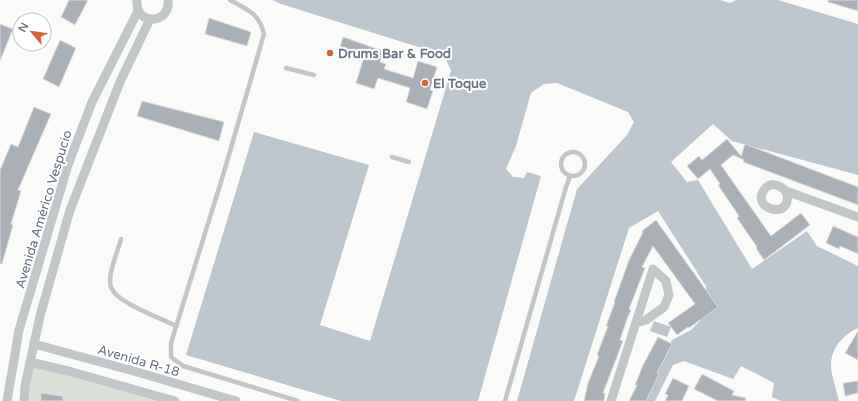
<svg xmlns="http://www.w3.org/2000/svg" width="858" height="401" font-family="'Varela Round',sans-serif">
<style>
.green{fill:#dadfd7}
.water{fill:#bdc6cc}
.building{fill:#a9b1b7;stroke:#dcdcda}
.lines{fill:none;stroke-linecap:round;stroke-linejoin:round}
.service{stroke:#c1c6c9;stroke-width:4.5}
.minor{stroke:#c1c6c9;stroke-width:9}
.poi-dot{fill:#d96338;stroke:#fff;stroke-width:1.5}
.labels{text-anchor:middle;stroke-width:4;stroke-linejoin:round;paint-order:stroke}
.poi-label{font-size:13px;font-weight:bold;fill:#667581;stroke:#fff;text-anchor:start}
.street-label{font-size:13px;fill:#667581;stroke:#fff}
</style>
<rect width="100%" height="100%" fill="#fafaf8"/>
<!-- green -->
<path class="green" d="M 30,362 L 174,401 L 25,401 Z"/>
<!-- water -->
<g class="water">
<path d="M 273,0 L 720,0 L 730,3 L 736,0 L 778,0 L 858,24 L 858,175 L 732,141 L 713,124 L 671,162 L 687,182 L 698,180 L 752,269 L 807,231 L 817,246 L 858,266 L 858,328 C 843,335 832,347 831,364 C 830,371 837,392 839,401 L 781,401 L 772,397 L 774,383 L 741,366 L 733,379 L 684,361 L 673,365 L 655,401 L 645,401 L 672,340 L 691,330 L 699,322 L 708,302 L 706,286 L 658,211 L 629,228 L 574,401 L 517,401 L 577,189 L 627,135 L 634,122 L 628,112 L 557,83 L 544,84 L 531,93 L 516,146 L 506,169 L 513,177 L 524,178 L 527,172 L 541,176 L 478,401 L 341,401 L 186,355 L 254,132 L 369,165 L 320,325 L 370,341 L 451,71 L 444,55 L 281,4 Z"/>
<path d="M 654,321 L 671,327 L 667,337 L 650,331 Z"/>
</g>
<!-- building -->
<g class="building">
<path d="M 69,0 L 88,0 L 75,25 L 61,17 Z"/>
<path d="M 828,0 L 858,0 L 858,11 L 828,2 Z"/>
<path d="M 209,18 L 251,32 L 247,46 L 205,34 Z"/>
<path d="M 0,24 L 13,29 L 0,61 Z"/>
<path d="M 343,37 L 383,51 L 380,62 L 386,64 L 384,69 L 413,78 L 418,61 L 437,67 L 430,90 L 433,91 L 427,109 L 406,102 L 410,88 L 378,78 L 374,89 L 356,83 L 364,57 L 339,51 Z"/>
<path d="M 60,40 L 76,48 L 59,87 L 43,79 Z"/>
<path d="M 142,101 L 224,122 L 219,141 L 137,116 Z"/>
<path d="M 34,107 L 51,114 L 18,190 L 21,191 L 11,224 L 13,225 L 2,264 L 0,264 L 0,170 L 11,144 L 18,147 Z"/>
<path d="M 727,139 L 741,156 L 745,144 L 858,187 L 858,205 L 743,162 L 744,160 L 733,155 L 721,165 L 771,236 L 801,213 L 810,225 L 764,260 L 756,248 L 757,247 L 737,218 L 739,216 L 718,185 L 720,184 L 710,169 L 698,179 L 687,166 L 699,156 L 702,160 Z"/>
<path d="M 656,220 L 718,307 L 689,328 L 688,327 L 677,335 L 668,323 L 695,304 L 653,246 L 642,267 L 645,268 L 629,309 L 631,310 L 627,319 L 620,340 L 623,341 L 603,393 L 605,393 L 604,401 L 584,401 L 588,383 L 599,356 L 597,355 L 608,326 L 606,326 L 615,302 L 614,302 L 629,260 L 643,232 L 642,231 Z"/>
<path d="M 833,226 L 858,237 L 858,254 L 840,246 L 839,249 L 826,243 Z"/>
<path d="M 858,331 L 858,360 L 845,353 Z"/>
<path d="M 658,337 L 672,344 L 657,373 L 659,374 L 646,401 L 629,401 L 637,385 L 635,385 L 643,365 Z"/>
<path d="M 702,374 L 734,391 L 732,395 L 746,398 L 745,401 L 718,401 L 694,389 Z"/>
<path d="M 673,378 L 689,386 L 682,401 L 665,401 L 668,395 L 665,394 Z"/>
<path d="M 858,381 L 858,393 L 845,396 L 843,383 Z"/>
<path d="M 41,393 L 63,396 L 63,401 L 41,401 Z"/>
</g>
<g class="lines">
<!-- service -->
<g class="service">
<path d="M 230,0 C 248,10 259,13 264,34 L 224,172 L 171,343 L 171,357 L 183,366 L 298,401"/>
<path d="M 286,68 L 314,75"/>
<circle cx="573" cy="164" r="12"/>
<path d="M 392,157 L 409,162"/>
<path d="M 121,239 C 118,251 107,275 111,287 C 116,303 161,318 176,326"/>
<path d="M 505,401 L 566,187 L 570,176"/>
</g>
<!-- minor -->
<g class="minor">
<path d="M 137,0 C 135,27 171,24 168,0"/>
<path d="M 786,191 C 795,221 750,210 764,190 C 770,181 780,185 786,191 L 858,217"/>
<path d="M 34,344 L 137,372 L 236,401"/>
<path d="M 30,362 L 72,372 L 175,401"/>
<path d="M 7,401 L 19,330 L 68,165 L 92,102 L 138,11"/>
<path d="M 24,401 L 25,386 L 40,316 L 70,210 L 120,82 L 150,19"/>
<path d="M 611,401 L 653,269 L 666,281 L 669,295 L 664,307 L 646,320 L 636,323"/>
</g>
</g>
<!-- markers -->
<g class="poi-dot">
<circle cx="330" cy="53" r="4"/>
<circle cx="425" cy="83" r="4"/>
</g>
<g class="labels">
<!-- poi labels -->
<g class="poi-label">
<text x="338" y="58">Drums Bar &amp; Food</text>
<text x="433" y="88">El Toque</text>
</g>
<!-- street labels -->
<g class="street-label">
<text transform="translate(43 209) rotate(-73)" y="5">Avenida Américo Vespucio</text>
<text transform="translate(139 360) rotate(16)" y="5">Avenida R-18</text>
</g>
</g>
<!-- north arrow -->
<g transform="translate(32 32) rotate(299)"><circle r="19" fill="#ffffff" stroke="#c2c8cd"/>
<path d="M0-3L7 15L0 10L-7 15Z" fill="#d96338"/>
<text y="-6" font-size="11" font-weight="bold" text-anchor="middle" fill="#667581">N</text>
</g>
</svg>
